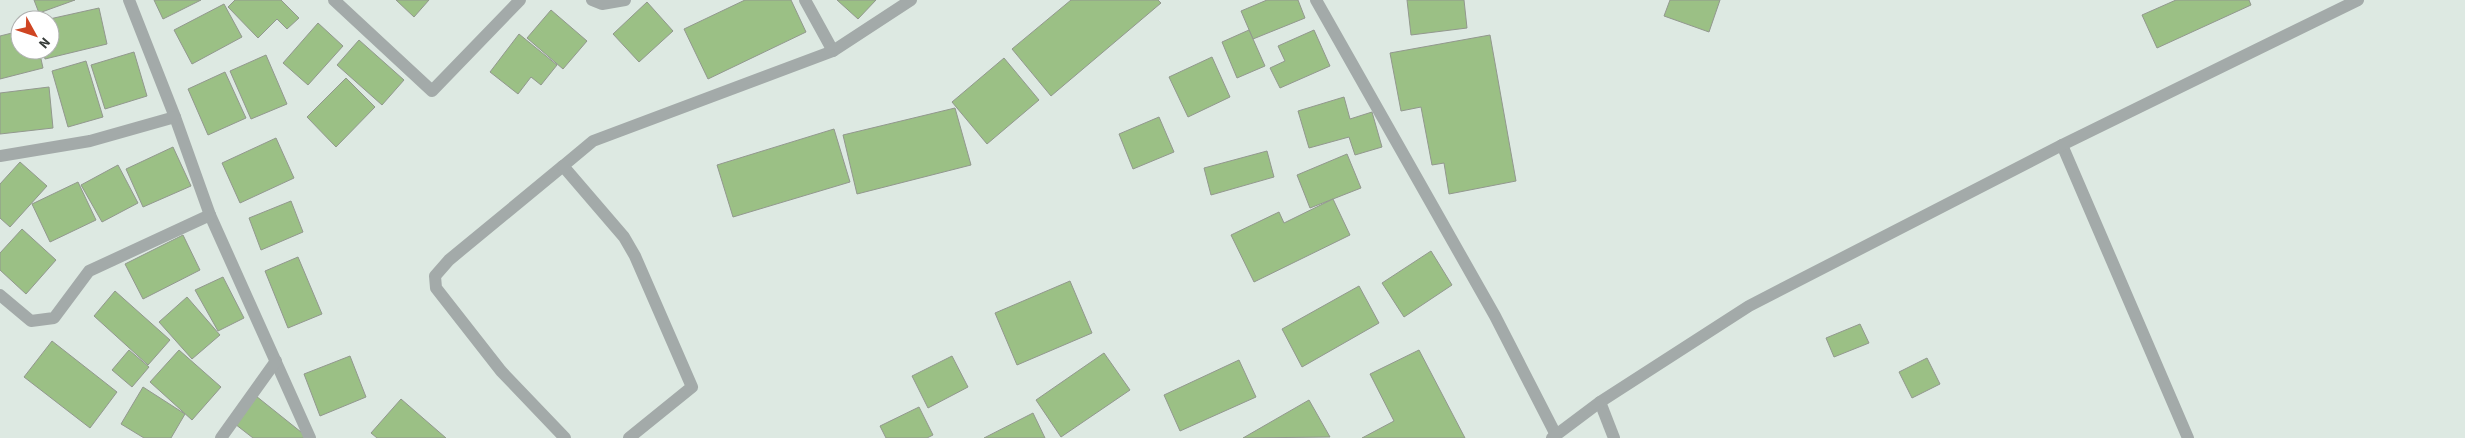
<svg xmlns="http://www.w3.org/2000/svg" width="2465" height="438" font-family="'Source Sans 3',sans-serif">
<style>
.building{fill:#9bc085;stroke:#92988e}
.lines{fill:none;stroke-linecap:round;stroke-linejoin:round}
.minor{stroke:#a3aaa9;stroke-width:12}
</style>
<rect width="100%" height="100%" fill="#dde9e2"/>
<!-- building -->
<g class="building">
<path d="M 34,0 L 75,0 L 39,13 Z"/>
<path d="M 154,0 L 201,0 L 163,19 Z"/>
<path d="M 235,0 L 281,0 L 299,18 L 287,29 L 277,19 L 258,38 L 228,7 Z"/>
<path d="M 396,0 L 429,0 L 414,17 Z"/>
<path d="M 745,0 L 791,0 L 806,32 L 708,79 L 684,29 Z"/>
<path d="M 837,0 L 876,0 L 858,19 Z"/>
<path d="M 1071,0 L 1158,0 L 1161,3 L 1051,96 L 1012,49 Z"/>
<path d="M 1267,0 L 1298,0 L 1305,18 L 1253,39 L 1241,11 Z"/>
<path d="M 1407,0 L 1464,0 L 1467,28 L 1411,35 Z"/>
<path d="M 1670,0 L 1720,0 L 1709,32 L 1664,16 Z"/>
<path d="M 2176,0 L 2249,0 L 2251,5 L 2157,48 L 2142,15 Z"/>
<path d="M 647,2 L 673,31 L 639,62 L 613,34 Z"/>
<path d="M 224,4 L 242,37 L 192,64 L 174,30 Z"/>
<path d="M 99,8 L 107,44 L 45,59 L 43,50 L 50,50 L 50,20 L 45,20 Z"/>
<path d="M 551,10 L 587,41 L 563,69 L 527,38 Z"/>
<path d="M 318,23 L 343,46 L 308,85 L 283,63 Z"/>
<path d="M 1249,30 L 1265,66 L 1237,78 L 1222,42 Z"/>
<path d="M 1314,30 L 1330,66 L 1280,88 L 1270,68 L 1285,61 L 1278,46 Z"/>
<path d="M 20,31 L 20,50 L 39,50 L 43,68 L 0,79 L 0,36 Z"/>
<path d="M 519,34 L 557,65 L 541,85 L 531,77 L 518,94 L 490,72 Z"/>
<path d="M 1490,35 L 1516,181 L 1449,194 L 1444,163 L 1432,165 L 1421,107 L 1401,111 L 1390,53 Z"/>
<path d="M 359,40 L 404,80 L 382,105 L 337,65 Z"/>
<path d="M 134,52 L 147,96 L 105,109 L 91,65 Z"/>
<path d="M 266,55 L 287,104 L 251,119 L 230,71 Z"/>
<path d="M 1212,57 L 1230,97 L 1188,117 L 1169,77 Z"/>
<path d="M 1004,58 L 1039,100 L 987,144 L 952,102 Z"/>
<path d="M 86,61 L 103,117 L 68,127 L 52,71 Z"/>
<path d="M 225,72 L 246,118 L 208,135 L 188,89 Z"/>
<path d="M 346,78 L 375,107 L 336,147 L 307,117 Z"/>
<path d="M 49,87 L 53,128 L 0,134 L 0,93 Z"/>
<path d="M 1344,97 L 1350,119 L 1372,112 L 1382,147 L 1355,155 L 1349,137 L 1309,148 L 1298,111 Z"/>
<path d="M 955,108 L 971,165 L 857,194 L 843,135 Z"/>
<path d="M 1159,117 L 1174,152 L 1133,169 L 1119,134 Z"/>
<path d="M 834,129 L 850,182 L 733,217 L 717,165 Z"/>
<path d="M 276,138 L 294,178 L 240,203 L 222,163 Z"/>
<path d="M 173,147 L 191,186 L 143,207 L 126,169 Z"/>
<path d="M 1267,151 L 1274,177 L 1211,195 L 1204,168 Z"/>
<path d="M 1347,154 L 1361,188 L 1310,208 L 1297,175 Z"/>
<path d="M 20,162 L 47,186 L 10,227 L 0,218 L 0,184 Z"/>
<path d="M 118,165 L 138,203 L 102,222 L 81,185 Z"/>
<path d="M 78,182 L 96,220 L 50,242 L 32,204 Z"/>
<path d="M 1333,199 L 1350,235 L 1254,282 L 1231,235 L 1279,212 L 1284,223 Z"/>
<path d="M 291,201 L 303,232 L 261,250 L 249,218 Z"/>
<path d="M 22,229 L 56,260 L 26,294 L 0,270 L 0,253 Z"/>
<path d="M 183,235 L 200,270 L 143,299 L 125,264 Z"/>
<path d="M 1431,251 L 1452,285 L 1404,317 L 1382,283 Z"/>
<path d="M 298,257 L 322,314 L 288,328 L 265,271 Z"/>
<path d="M 223,277 L 244,318 L 218,331 L 195,290 Z"/>
<path d="M 1070,281 L 1092,333 L 1017,365 L 995,313 Z"/>
<path d="M 1359,286 L 1379,323 L 1302,367 L 1282,329 Z"/>
<path d="M 115,291 L 170,340 L 148,365 L 94,316 Z"/>
<path d="M 187,297 L 220,335 L 192,359 L 159,322 Z"/>
<path d="M 1860,324 L 1869,343 L 1834,357 L 1826,338 Z"/>
<path d="M 52,341 L 117,392 L 90,428 L 24,377 Z"/>
<path d="M 129,350 L 149,367 L 132,387 L 112,370 Z"/>
<path d="M 179,350 L 221,387 L 192,420 L 150,382 Z"/>
<path d="M 1419,350 L 1465,438 L 1362,438 L 1394,421 L 1370,374 Z"/>
<path d="M 1104,353 L 1130,390 L 1061,437 L 1036,400 Z"/>
<path d="M 350,356 L 366,397 L 320,416 L 304,374 Z"/>
<path d="M 952,356 L 968,387 L 928,408 L 912,376 Z"/>
<path d="M 1927,358 L 1940,384 L 1912,398 L 1899,372 Z"/>
<path d="M 1239,360 L 1256,397 L 1180,431 L 1164,395 Z"/>
<path d="M 143,387 L 185,414 L 171,438 L 144,438 L 121,424 Z"/>
<path d="M 256,396 L 306,436 L 304,438 L 253,438 L 235,424 Z"/>
<path d="M 401,399 L 446,438 L 377,438 L 371,433 Z"/>
<path d="M 1309,400 L 1330,437 L 1243,438 Z"/>
<path d="M 919,407 L 933,435 L 927,438 L 886,438 L 880,426 Z"/>
<path d="M 1033,413 L 1045,438 L 984,438 Z"/>
</g>
<g class="lines">
<!-- minor -->
<g class="minor">
<path d="M 129,0 L 175,117 L 210,215 L 310,438"/>
<path d="M 334,0 L 432,91 L 520,0"/>
<path d="M 592,0 L 602,4 L 625,0"/>
<path d="M 805,0 L 833,51"/>
<path d="M 1316,0 L 1495,316 L 1556,435"/>
<path d="M 2062,145 L 2188,438"/>
<path d="M 0,156 L 90,141 L 175,117"/>
<path d="M 563,166 L 449,260 L 435,276 L 436,288 L 501,371 L 565,438"/>
<path d="M 0,295 L 31,321 L 54,318 L 89,271 L 210,215"/>
<path d="M 1600,402 L 1614,438"/>
<path d="M 221,438 L 276,361"/>
<path d="M 629,438 L 692,387 L 635,256 L 624,237 L 563,166 L 593,141 L 833,51 L 911,0"/>
<path d="M 1552,438 L 1600,402 L 1749,306 L 2062,145 L 2358,0"/>
</g>
</g>
<!-- north arrow -->
<g transform="translate(35 35) rotate(130)"><circle r="24" fill="#ffffff" stroke="#afb1b0"/>
<path d="M0-4L9 19L0 12L-9 19Z" fill="#cf4523"/>
<text y="-8" font-size="14" font-weight="bold" text-anchor="middle" fill="#373c39">N</text>
</g>
</svg>
